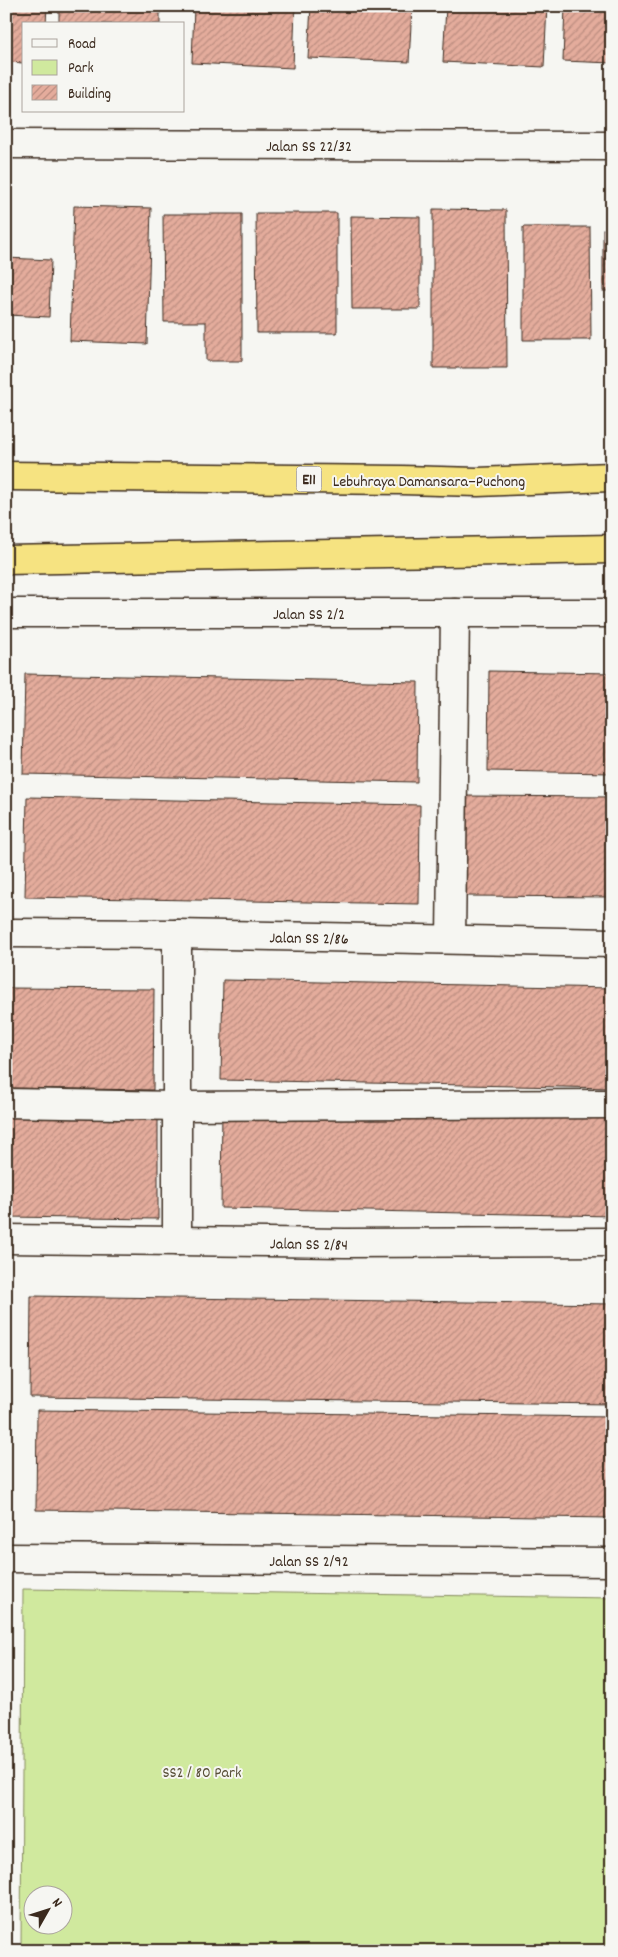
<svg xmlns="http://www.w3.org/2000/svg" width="618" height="1957" font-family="Dekko,sans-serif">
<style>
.green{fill:#d0e99e;stroke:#868a5e;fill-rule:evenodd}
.building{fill:url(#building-hatch);stroke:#3b2a1e}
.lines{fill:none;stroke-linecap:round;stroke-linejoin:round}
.minor-casing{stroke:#3b2a1e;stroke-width:31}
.highway-casing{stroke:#3b2a1e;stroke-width:31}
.minor{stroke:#f6f6f2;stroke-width:28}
.highway{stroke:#f6e381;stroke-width:28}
.labels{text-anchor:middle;stroke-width:4;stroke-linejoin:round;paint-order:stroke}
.shield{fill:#f6f6f2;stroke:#73675e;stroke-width:1}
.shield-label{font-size:15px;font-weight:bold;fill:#3b2a1e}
.street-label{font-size:16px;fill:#3b2a1e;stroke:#f6f6f2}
.park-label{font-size:16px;fill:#595038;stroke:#f6f6f2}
</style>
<defs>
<pattern id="building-hatch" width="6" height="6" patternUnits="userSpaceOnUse" patternTransform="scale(1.25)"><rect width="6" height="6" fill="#e4ac9c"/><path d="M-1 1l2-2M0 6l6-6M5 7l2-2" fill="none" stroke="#ba8c7f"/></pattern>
</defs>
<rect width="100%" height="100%" fill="#f6f6f2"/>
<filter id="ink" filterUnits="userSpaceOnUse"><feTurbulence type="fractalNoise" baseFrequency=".02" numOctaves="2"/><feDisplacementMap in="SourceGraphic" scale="10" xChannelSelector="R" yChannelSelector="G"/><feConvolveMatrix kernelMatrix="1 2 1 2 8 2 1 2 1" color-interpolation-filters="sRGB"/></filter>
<g filter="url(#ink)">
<!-- green -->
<path class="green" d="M 23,1589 L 612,1598 L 612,1951 L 21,1951 ZM 32,1894 L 62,1894 L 62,1924 L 32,1924 Z"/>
<!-- building -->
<g class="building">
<path d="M 6,6 L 47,6 L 46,24 L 24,24 L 24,63 L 6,62 Z"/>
<rect x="59" y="6" width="101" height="18"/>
<path d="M 194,6 L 295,6 L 293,68 L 192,63 Z"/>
<path d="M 311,6 L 412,6 L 409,62 L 308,58 Z"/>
<path d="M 446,6 L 547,6 L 544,67 L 443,62 Z"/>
<path d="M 565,6 L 612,6 L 612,63 L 563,61 Z"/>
<path d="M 74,206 L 151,208 L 147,344 L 70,341 Z"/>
<path d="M 433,209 L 506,210 L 507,368 L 433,368 Z"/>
<path d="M 256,213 L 337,213 L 337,333 L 257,333 Z"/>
<path d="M 163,214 L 242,214 L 242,361 L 206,361 L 206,322 L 164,322 Z"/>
<path d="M 351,216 L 420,217 L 420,309 L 352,309 Z"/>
<path d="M 523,227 L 590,227 L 591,340 L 523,340 Z"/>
<rect x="603" y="229" width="9" height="62"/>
<path d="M 6,258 L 51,260 L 49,317 L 6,315 Z"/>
<path d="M 489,671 L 612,673 L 612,773 L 488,771 Z"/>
<path d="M 25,674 L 418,682 L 417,782 L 23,774 Z"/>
<path d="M 464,796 L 612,797 L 612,897 L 464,896 Z"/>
<path d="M 27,797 L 420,805 L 419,904 L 25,897 Z"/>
<path d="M 223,980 L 612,988 L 612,1088 L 221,1080 Z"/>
<path d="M 6,988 L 154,989 L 153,1090 L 6,1088 Z"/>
<path d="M 222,1107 L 612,1115 L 612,1216 L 221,1208 Z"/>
<path d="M 6,1117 L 158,1119 L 158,1219 L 6,1217 Z"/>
<path d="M 31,1296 L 612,1304 L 612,1404 L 30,1397 Z"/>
<path d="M 37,1410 L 612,1417 L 612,1518 L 36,1510 Z"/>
</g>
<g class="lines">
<defs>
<g id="minor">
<path d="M 6,144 L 612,146"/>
<path d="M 6,613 L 612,613"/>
<path d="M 6,933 L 177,934 L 612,943"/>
<path d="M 451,939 L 455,613"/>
<path d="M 6,1103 L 177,1106 L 612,1104"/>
<path d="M 6,1239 L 345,1243 L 612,1242"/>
<path d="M 177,1241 L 177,934"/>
<path d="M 6,1558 L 612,1562"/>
</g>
<g id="highway">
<path d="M 6,476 L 402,480 L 478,482 L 612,477"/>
<path d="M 6,560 L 612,549"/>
</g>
</defs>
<!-- minor casing -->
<use href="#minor" class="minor-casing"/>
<!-- highway casing -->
<use href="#highway" class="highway-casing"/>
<!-- minor -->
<use href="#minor" class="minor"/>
<!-- highway -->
<use href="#highway" class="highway"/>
</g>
</g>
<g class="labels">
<!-- shield labels -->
<rect class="shield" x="296.5" y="466.5" width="25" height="25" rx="4"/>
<g class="shield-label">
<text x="309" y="484">E11</text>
</g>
<!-- street labels -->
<g class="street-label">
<text x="309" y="151">Jalan SS 22/32</text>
<text x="429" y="486">Lebuhraya Damansara–Puchong</text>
<text x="309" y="619">Jalan SS 2/2</text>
<text transform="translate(309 937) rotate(1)" y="6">Jalan SS 2/86</text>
<text transform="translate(309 1243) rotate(1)" y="6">Jalan SS 2/84</text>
<text x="309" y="1566">Jalan SS 2/92</text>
</g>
<!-- park labels -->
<g class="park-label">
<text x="202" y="1777">SS2 / 80 Park</text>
</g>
</g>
<!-- margin -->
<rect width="618" height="1957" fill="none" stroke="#f6f6f2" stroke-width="25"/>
<rect x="12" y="12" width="593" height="1932" fill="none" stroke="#3b2a1e" stroke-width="2" filter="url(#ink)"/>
<!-- legend -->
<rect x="22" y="22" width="162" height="90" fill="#f6f6f2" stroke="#aba49d"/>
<rect x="32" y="39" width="25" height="8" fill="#f6f6f2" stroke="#aba49d"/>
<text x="68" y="48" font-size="15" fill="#3b2a1e">Road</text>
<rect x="32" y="60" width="25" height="15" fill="#d0e99e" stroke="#aba49d"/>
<text x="68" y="72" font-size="15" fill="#3b2a1e">Park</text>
<rect x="32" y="85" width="25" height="15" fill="url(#building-hatch)" stroke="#aba49d"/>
<text x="68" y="98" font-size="15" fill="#3b2a1e">Building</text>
<!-- north arrow -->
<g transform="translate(48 1910) rotate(51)"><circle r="24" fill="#f6f6f2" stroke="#aba49d"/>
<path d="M0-4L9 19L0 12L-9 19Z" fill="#3b2a1e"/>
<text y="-8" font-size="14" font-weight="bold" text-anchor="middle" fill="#3b2a1e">N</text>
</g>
</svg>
